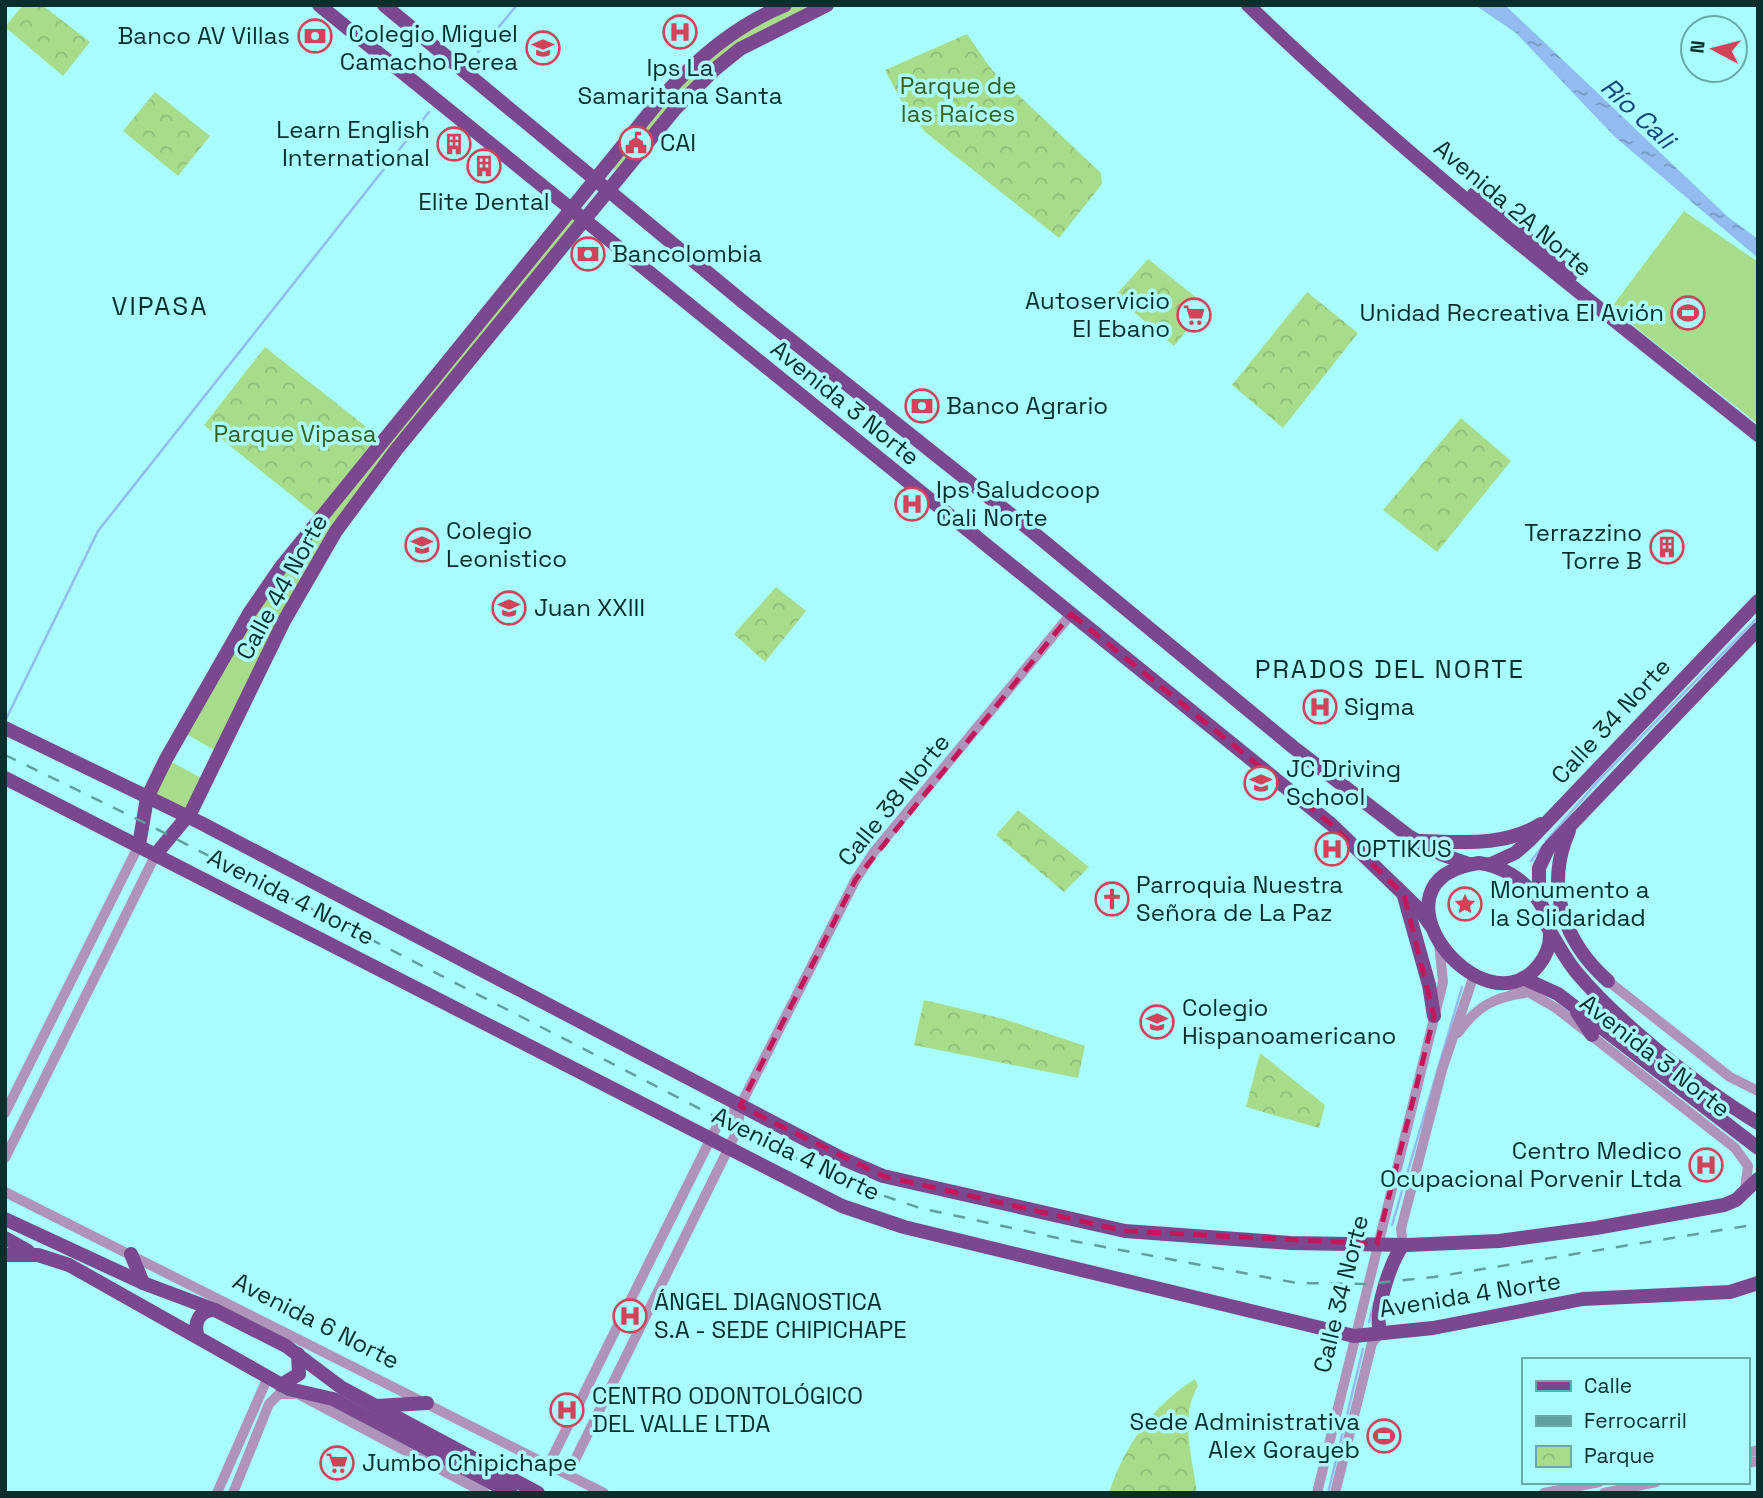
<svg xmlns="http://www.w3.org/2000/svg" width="1763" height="1498" font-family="'Space Grotesk',sans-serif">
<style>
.green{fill:#a7dc8b}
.park{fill:url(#park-crowns)}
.water{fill:url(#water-ripples)}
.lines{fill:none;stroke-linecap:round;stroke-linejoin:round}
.stream{stroke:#92bbef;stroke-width:2.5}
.minor{stroke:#af93bb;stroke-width:10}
.major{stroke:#7b4890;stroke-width:14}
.rail{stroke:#609f9f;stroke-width:2.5;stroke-dasharray:12 12;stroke-linecap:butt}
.marked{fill:none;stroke:#c2185b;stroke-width:5;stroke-dasharray:14 9;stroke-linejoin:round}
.labels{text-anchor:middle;stroke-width:7;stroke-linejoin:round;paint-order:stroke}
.poi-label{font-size:24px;fill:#082e2e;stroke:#a8fcfc;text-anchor:start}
.park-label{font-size:24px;fill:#39611f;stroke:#a8fcfc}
.street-label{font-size:24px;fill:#082e2e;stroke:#a8fcfc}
.water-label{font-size:26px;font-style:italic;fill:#16457c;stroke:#a8fcfc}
.neighbourhood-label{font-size:26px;letter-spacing:2px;fill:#082e2e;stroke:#a8fcfc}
</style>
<defs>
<pattern id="park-crowns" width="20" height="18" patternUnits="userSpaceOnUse" patternTransform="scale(1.75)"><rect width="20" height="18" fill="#a7dc8b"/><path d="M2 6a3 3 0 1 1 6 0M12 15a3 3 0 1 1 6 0" fill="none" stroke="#8ebd78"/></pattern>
<pattern id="water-ripples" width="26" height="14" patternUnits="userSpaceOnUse" patternTransform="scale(1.75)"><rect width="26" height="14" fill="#92bbef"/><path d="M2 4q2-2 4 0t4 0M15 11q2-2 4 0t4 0" fill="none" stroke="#7598c2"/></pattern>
</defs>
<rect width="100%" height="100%" fill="#a8fcfc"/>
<!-- green -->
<g class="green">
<path d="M 785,5 L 827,5 L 714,70 L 623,176 L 607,163 L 699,57 Z"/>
<path d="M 572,210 L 585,222 L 341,523 L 221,754 L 181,731 L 250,612 Z"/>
<path d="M 1684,211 L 1758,262 L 1758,424 L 1611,308 Z"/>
<path d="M 166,759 L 207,781 L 191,812 L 147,798 Z"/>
</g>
<!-- park -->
<g class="park">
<path d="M 23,5 L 42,5 L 90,42 L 63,76 L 5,27 Z"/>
<path d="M 967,34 L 992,70 L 1101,173 L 1102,184 L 1059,238 L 925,132 L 904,106 L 885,70 Z"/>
<path d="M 155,92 L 210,136 L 178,176 L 123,131 Z"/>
<path d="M 1148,259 L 1207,306 L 1174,346 L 1115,296 Z"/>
<path d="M 1307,292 L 1358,333 L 1283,428 L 1232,385 Z"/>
<path d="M 265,347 L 383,440 L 321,519 L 204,425 Z"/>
<path d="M 1461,418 L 1511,461 L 1437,552 L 1383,510 Z"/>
<path d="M 776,587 L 806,611 L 765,662 L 734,634 Z"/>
<path d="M 1018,810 L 1089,867 L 1064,892 L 996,835 Z"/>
<path d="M 924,1000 L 1004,1019 L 1085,1046 L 1078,1078 L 914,1045 Z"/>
<path d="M 1260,1053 L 1325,1105 L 1319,1128 L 1246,1107 Z"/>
<path d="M 1195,1379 L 1198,1386 C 1179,1416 1193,1460 1197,1493 L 1109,1493 C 1125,1445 1152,1406 1195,1379 Z"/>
</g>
<!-- water -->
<path class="water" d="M 1475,5 L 1505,5 L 1728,217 L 1758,239 L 1758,258 L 1615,137 L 1516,33 Z"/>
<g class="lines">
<!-- stream -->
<g class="stream">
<path d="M 478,52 L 517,5"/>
<path d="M 6,719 L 98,531 L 429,112"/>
<path d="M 1546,841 L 1600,779 L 1758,617"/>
<path d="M 1531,861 L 1542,847"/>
<path d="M 1392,1225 L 1462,987"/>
<path d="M 1369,1322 L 1374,1302"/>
<path d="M 1328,1493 L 1363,1349"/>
</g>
<!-- minor -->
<g class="minor">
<path d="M 1608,981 L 1730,1077 L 1758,1091"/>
<path d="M 1505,984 L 1528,992 L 1556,1008 L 1735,1148 L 1748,1166 L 1745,1189"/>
<path d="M 1458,1033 C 1476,1007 1494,997 1525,993"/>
<path d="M 5,1113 L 139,845"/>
<path d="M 5,1158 L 156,854"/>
<path d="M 5,1192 L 604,1493"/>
<path d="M 1403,1245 L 1401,1229 L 1442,1070 L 1474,975"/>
<path d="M 300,1395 L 485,1493"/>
<path d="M 1747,1453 L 1758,1450"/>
<path d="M 1747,1463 L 1758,1461"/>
<path d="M 549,1464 L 720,1120 L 740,1106"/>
<path d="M 568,1474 L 738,1129 L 740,1106 L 856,879 L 874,852 L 1071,614"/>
<path d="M 217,1493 L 268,1377"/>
<path d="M 233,1493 L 269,1404 L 279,1394 L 294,1394"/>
<path d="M 1317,1493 L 1443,982 L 1439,943"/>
<path d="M 1335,1493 L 1372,1343 L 1381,1333"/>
<path d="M 1544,1493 L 1599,1482"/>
<path d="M 1604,1493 L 1656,1482"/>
</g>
<!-- major -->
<g class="major">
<path d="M 319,5 L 1331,824 L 1419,909 L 1431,926"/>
<path d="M 384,5 L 742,301 L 1029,529 L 1293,747 L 1410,837 L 1443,855 L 1469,864"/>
<path d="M 1248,5 C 1408,160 1584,296 1758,435"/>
<path d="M 1474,194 L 1571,275"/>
<path d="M 5,728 L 201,823 L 841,1158 L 883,1176 L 1125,1231 L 1291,1243 L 1407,1245 L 1499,1241 L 1596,1228 L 1724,1205 L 1736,1200 L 1758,1179"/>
<path d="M 5,778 L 842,1206 L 904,1227 L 1354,1336 L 1433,1328 L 1583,1299 L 1730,1292 L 1758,1283"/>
<path d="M 1569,831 C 1544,887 1564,942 1608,981"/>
<path d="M 1421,841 C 1462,842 1504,847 1541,824"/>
<path d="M 139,845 L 147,798 L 166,759 L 250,612 L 281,567 L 663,96 C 699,57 735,26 785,5"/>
<path d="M 156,854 L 191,812 L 284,621 L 336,531 L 396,450 L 675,109 L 714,70 L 740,49 L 827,5"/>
<path d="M 1479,863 C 1522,867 1574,923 1538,966 C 1482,1034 1359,880 1479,863 Z"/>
<path d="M 1491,864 L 1515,853 L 1530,840 L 1758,601"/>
<path d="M 1404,896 L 1429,985 L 1434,1016"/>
<path d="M 1539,899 L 1539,868 L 1548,849 L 1758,629"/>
<path d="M 1548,928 C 1557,943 1566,960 1577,973 C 1621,1025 1700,1088 1758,1123"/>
<path d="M 1523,978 L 1558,994 L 1758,1148"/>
<path d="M 1577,1012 L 1592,1035"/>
<path d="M 5,1219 L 143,1283 L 215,1310 L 286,1346 L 342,1388 L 538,1493"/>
<path d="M 5,1238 L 28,1251"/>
<path d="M 131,1254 L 143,1283"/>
<path d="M 5,1255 L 38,1255 L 69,1265 L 289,1389 L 333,1399 L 511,1493"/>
<path d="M 1381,1333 C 1372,1315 1391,1261 1403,1245"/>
<path d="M 198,1337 C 193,1323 199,1310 215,1310"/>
<path d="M 281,1385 L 299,1374 L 298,1354"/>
<path d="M 376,1406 L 427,1403"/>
</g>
<!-- rail -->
<path class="rail" d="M 5,755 L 143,822 L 840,1181 L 920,1208 L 1062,1239 L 1297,1283 L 1367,1284 L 1434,1277 L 1758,1224"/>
</g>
<!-- marked area -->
<path class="marked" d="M 1071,614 L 1331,824 L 1404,895 L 1434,1016 L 1377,1244 L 1125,1231 L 883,1176 L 740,1106 L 856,879 Z"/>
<!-- icons -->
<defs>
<symbol id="hospital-ring" viewBox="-11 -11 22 22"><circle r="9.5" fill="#a8fcfc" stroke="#d24259" stroke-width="1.5"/><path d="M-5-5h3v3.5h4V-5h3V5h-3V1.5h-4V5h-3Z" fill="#d24259"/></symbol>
<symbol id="bank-ring" viewBox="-11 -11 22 22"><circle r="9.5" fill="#a8fcfc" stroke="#d24259" stroke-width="1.5"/><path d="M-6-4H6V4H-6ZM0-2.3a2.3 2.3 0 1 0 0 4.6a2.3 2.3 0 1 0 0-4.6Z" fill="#d24259"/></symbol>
<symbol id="school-ring" viewBox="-11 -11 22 22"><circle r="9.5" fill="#a8fcfc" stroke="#d24259" stroke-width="1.5"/><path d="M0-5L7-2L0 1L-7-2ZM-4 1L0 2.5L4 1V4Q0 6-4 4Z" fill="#d24259"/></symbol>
<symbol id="civic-ring" viewBox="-11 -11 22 22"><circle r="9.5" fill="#a8fcfc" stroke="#d24259" stroke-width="1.5"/><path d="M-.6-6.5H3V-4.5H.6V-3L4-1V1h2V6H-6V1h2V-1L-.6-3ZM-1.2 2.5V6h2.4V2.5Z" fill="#d24259"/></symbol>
<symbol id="building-ring" viewBox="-11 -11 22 22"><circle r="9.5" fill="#a8fcfc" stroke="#d24259" stroke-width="1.5"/><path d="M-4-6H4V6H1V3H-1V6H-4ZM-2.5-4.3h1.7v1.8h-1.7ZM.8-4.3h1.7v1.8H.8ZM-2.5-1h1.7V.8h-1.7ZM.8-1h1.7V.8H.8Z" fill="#d24259"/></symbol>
<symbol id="stadium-ring" viewBox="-11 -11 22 22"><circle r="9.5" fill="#a8fcfc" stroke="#d24259" stroke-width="1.5"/><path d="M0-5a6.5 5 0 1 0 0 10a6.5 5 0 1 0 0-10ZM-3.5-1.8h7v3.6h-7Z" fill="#d24259"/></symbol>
<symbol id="supermarket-ring" viewBox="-11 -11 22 22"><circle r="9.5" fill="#a8fcfc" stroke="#d24259" stroke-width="1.5"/><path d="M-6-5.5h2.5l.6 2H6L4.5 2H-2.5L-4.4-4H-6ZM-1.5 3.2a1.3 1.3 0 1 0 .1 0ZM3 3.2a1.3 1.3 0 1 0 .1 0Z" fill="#d24259"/></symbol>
<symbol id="church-ring" viewBox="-11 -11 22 22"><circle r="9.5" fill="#a8fcfc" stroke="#d24259" stroke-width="1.5"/><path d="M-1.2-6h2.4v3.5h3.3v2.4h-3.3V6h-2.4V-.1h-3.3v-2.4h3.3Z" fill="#d24259"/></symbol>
<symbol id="sight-ring" viewBox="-11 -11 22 22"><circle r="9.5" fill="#a8fcfc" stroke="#d24259" stroke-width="1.5"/><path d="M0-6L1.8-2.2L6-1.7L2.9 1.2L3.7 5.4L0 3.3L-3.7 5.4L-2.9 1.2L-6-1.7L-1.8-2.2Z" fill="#d24259"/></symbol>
<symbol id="university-ring" viewBox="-11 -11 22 22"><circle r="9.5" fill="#a8fcfc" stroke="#d24259" stroke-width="1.5"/><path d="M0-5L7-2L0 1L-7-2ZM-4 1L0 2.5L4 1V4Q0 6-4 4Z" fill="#d24259"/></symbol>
</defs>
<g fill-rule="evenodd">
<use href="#hospital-ring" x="661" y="13" width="38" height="38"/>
<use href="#bank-ring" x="296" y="17" width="38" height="38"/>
<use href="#school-ring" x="524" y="29" width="38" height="38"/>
<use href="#civic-ring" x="617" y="124" width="38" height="38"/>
<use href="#building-ring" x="435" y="125" width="38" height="38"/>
<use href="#building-ring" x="465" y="147" width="38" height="38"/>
<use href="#bank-ring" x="569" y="235" width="38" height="38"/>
<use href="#stadium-ring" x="1669" y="294" width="38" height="38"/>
<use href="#supermarket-ring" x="1175" y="296" width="38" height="38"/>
<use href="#bank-ring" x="903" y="387" width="38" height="38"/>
<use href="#hospital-ring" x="893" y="485" width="38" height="38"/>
<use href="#school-ring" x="403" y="526" width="38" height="38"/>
<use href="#building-ring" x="1648" y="528" width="38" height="38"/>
<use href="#school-ring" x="490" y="589" width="38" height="38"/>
<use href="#hospital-ring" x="1301" y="688" width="38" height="38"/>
<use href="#school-ring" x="1242" y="764" width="38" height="38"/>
<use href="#hospital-ring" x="1313" y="830" width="38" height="38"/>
<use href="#church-ring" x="1093" y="880" width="38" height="38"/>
<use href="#sight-ring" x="1446" y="885" width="38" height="38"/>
<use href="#university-ring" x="1138" y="1003" width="38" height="38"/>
<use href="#hospital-ring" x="1687" y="1146" width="38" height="38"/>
<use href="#hospital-ring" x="611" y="1297" width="38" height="38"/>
<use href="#hospital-ring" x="548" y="1391" width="38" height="38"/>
<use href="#stadium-ring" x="1365" y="1417" width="38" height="38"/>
<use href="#supermarket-ring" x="318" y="1444" width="38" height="38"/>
</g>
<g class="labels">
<!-- poi labels -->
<g class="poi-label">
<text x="518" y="42" text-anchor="end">Colegio Miguel<tspan x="518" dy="28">Camacho Perea</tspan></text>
<text x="290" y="44" text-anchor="end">Banco AV Villas</text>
<text x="680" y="76" text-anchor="middle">Ips La<tspan x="680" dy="28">Samaritana Santa</tspan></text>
<text x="430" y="138" text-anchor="end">Learn English<tspan x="430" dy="28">International</tspan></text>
<text x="660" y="151">CAI</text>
<text x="484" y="210" text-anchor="middle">Elite Dental</text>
<text x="612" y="262">Bancolombia</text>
<text x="1170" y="309" text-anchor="end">Autoservicio<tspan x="1170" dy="28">El Ebano</tspan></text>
<text x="1664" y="321" text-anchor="end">Unidad Recreativa El Avión</text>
<text x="946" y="414">Banco Agrario</text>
<text x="936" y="498">Ips Saludcoop<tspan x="936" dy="28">Cali Norte</tspan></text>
<text x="446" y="539">Colegio<tspan x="446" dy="28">Leonistico</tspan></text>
<text x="1642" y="541" text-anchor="end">Terrazzino<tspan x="1642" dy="28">Torre B</tspan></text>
<text x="534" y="616">Juan XXIII</text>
<text x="1344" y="715">Sigma</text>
<text x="1286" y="777">JC Driving<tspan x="1286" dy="28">School</tspan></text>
<text x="1356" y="857">OPTIKUS</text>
<text x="1136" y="893">Parroquia Nuestra<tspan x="1136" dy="28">Señora de La Paz</tspan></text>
<text x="1490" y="898">Monumento a<tspan x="1490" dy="28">la Solidaridad</tspan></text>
<text x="1182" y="1016">Colegio<tspan x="1182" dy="28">Hispanoamericano</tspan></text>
<text x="1682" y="1159" text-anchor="end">Centro Medico<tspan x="1682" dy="28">Ocupacional Porvenir Ltda</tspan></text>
<text x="654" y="1310">ÁNGEL DIAGNOSTICA<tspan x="654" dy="28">S.A - SEDE CHIPICHAPE</tspan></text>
<text x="592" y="1404">CENTRO ODONTOLÓGICO<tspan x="592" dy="28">DEL VALLE LTDA</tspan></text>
<text x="1360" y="1430" text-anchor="end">Sede Administrativa<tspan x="1360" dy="28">Alex Gorayeb</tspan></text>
<text x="362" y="1471">Jumbo Chipichape</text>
</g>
<!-- park labels -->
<g class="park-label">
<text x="958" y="94">Parque de<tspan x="958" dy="28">las Raíces</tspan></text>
<text x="295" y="442">Parque Vipasa</text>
</g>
<!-- street labels -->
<g class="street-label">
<text transform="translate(1513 208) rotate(40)" y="8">Avenida 2A Norte</text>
<text transform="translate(845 403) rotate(39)" y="8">Avenida 3 Norte</text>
<text transform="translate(282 587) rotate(-61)" y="8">Calle 44 Norte</text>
<text transform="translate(1611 721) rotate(-47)" y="8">Calle 34 Norte</text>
<text transform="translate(894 800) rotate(-51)" y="8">Calle 38 Norte</text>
<text transform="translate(291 897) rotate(27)" y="8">Avenida 4 Norte</text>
<text transform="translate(1655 1056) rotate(38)" y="8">Avenida 3 Norte</text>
<text transform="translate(796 1154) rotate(26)" y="8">Avenida 4 Norte</text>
<text transform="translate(1341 1294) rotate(-76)" y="8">Calle 34 Norte</text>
<text transform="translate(1470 1295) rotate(-9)" y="8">Avenida 4 Norte</text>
<text transform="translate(316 1321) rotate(27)" y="8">Avenida 6 Norte</text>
</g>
<!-- water labels -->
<g class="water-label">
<text transform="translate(1638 113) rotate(43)" y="9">Río Cali</text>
</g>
<!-- neighbourhood labels -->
<g class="neighbourhood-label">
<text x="160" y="315">VIPASA</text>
<text x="1390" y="678">PRADOS DEL NORTE</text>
</g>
</g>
<!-- border -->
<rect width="1763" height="1498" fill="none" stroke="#082e2e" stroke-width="14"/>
<!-- legend -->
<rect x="1522" y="1358" width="228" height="126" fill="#a8fcfc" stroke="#68aaaa" stroke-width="2"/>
<rect x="1536" y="1381" width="35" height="10" fill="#7b4890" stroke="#68aaaa" stroke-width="2"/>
<text x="1584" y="1393" font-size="21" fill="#082e2e">Calle</text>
<rect x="1536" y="1416" width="35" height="10" fill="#609f9f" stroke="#68aaaa" stroke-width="2"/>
<text x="1584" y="1428" font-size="21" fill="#082e2e">Ferrocarril</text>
<rect x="1536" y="1446" width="35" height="21" fill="url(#park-crowns)" stroke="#68aaaa" stroke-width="2"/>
<text x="1584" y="1463" font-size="21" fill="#082e2e">Parque</text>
<!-- north arrow -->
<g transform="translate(1714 49) rotate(277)"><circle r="33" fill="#a8fcfc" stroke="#68aaaa" stroke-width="2"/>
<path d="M0-5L12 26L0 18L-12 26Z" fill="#d24259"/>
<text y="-10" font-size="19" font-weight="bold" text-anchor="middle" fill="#082e2e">N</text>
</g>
</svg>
